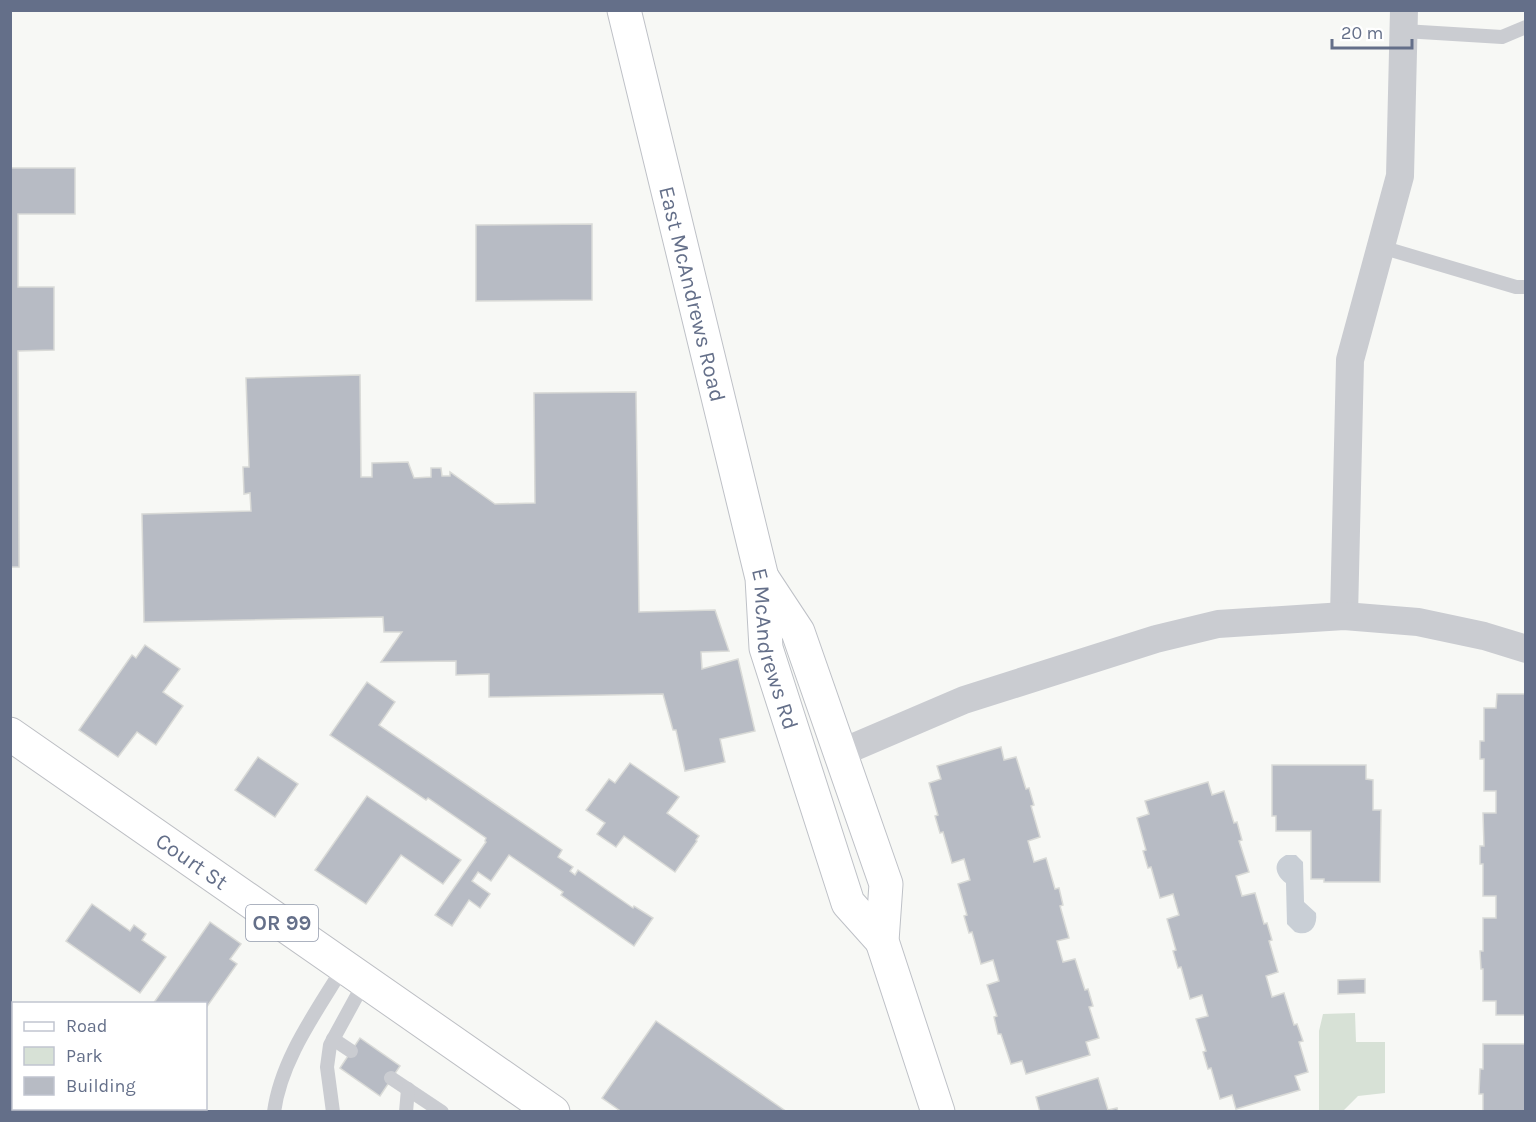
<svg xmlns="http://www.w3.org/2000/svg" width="1536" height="1122" font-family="Karla,sans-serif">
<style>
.green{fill:#d7e1d6}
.water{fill:#c9cfd6}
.building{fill:#b7bbc4;stroke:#d9dad7;stroke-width:1.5}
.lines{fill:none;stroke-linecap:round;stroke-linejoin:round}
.secondary-casing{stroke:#bec1c7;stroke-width:35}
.primary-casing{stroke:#bdbfc4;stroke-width:35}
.service{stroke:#caccd1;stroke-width:14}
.minor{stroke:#caccd1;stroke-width:28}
.secondary{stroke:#fff;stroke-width:33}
.primary{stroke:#fff;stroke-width:33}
.labels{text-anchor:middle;stroke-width:6;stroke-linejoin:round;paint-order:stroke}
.shield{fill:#fff;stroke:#929aac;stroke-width:1.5}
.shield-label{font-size:21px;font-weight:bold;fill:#646f89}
.street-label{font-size:22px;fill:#646f89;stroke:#fff}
</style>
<rect width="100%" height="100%" fill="#f7f8f5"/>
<!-- green -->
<path class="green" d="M 1355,1013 L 1356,1042 L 1385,1042 L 1385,1093 L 1358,1096 L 1343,1111 L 1319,1111 L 1319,1031 L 1323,1014 Z"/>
<!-- water -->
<path class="water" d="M 1286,855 L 1296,855 L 1303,862 L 1304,902 L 1316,913 C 1318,927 1309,937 1295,932 L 1287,924 L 1286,883 C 1275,875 1272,862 1286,855 Z"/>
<!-- building -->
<g class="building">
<path d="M 10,168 L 75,168 L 75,214 L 18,214 L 18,287 L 54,287 L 54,350 L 18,351 L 19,567 L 10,567 Z"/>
<path d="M 592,224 L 592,300 L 476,301 L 476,225 Z"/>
<path d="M 360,375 L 361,477 L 372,477 L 372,463 L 408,462 L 414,478 L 431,477 L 431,468 L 441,468 L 442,476 L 450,476 L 450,472 L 495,504 L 535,503 L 534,393 L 636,392 L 639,612 L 715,610 L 729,651 L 701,652 L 702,669 L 738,659 L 755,731 L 720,739 L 725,762 L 685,771 L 676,730 L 673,730 L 663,694 L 489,697 L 489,674 L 456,675 L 456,661 L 381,662 L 402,632 L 384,632 L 383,617 L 144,622 L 142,514 L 251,511 L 250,493 L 244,494 L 243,467 L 249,467 L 246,378 Z"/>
<path d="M 145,645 L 180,669 L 163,692 L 183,706 L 156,745 L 137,732 L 118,757 L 79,730 L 132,655 L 136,658 Z"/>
<path d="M 367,682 L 395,702 L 379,725 L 562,850 L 558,857 L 573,867 L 570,871 L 575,875 L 578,870 L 633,908 L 634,906 L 653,918 L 634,946 L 561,895 L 563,892 L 509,855 L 491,881 L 478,872 L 472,881 L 490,894 L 480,908 L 469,900 L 452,926 L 435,915 L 486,842 L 485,841 L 486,838 L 428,798 L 426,800 L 330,735 Z"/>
<path d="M 1497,694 L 1526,694 L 1526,1015 L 1496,1015 L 1496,1001 L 1483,1001 L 1483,969 L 1481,969 L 1480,951 L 1483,951 L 1483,918 L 1496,918 L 1496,896 L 1483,896 L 1483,864 L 1480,864 L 1480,846 L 1484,846 L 1483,813 L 1496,813 L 1496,791 L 1484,791 L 1484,759 L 1480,759 L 1480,741 L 1484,741 L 1484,708 L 1496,708 Z"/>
<path d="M 1001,747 L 1004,760 L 1016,757 L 1026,789 L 1029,788 L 1034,805 L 1031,806 L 1040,837 L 1028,841 L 1034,862 L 1046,858 L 1055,889 L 1059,888 L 1063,905 L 1060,906 L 1069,938 L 1057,941 L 1063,962 L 1075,959 L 1085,990 L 1088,989 L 1093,1006 L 1089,1007 L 1099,1038 L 1086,1042 L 1090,1055 L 1026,1074 L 1022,1061 L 1011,1064 L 1001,1034 L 998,1034 L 994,1017 L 997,1016 L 987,985 L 999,981 L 993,960 L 981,964 L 972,932 L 969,933 L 964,916 L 967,915 L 958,884 L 970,880 L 964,859 L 952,863 L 943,832 L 940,833 L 935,816 L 938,815 L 929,783 L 941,779 L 937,766 Z"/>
<path d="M 258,757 L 298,784 L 275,817 L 235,790 Z"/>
<path d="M 630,763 L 679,797 L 667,813 L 699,836 L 696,840 L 697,841 L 675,872 L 624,836 L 616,847 L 597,834 L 605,823 L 586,810 L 609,779 L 615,783 Z"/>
<path d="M 1272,765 L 1366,765 L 1366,779 L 1373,780 L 1373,810 L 1381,810 L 1380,882 L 1324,882 L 1324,879 L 1311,879 L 1311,831 L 1276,831 L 1276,816 L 1272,816 Z"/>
<path d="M 1208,782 L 1212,795 L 1224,791 L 1234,823 L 1237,822 L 1242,840 L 1239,841 L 1249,872 L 1236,876 L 1242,896 L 1255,893 L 1264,924 L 1267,923 L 1272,940 L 1269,941 L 1278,972 L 1266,976 L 1272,997 L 1284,993 L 1294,1025 L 1297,1024 L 1303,1041 L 1299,1042 L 1308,1072 L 1295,1076 L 1300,1090 L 1236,1109 L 1232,1095 L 1220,1099 L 1211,1068 L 1208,1069 L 1203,1052 L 1206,1051 L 1196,1019 L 1208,1016 L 1202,995 L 1190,999 L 1181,967 L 1178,968 L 1173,951 L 1176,950 L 1167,919 L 1179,915 L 1173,894 L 1160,898 L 1151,867 L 1148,868 L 1143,851 L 1146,850 L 1137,818 L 1149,814 L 1145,801 Z"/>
<path d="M 367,796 L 461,860 L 443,884 L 401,855 L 366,904 L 315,870 Z"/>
<path d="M 92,904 L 130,931 L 134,925 L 146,934 L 142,940 L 166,957 L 140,993 L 66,941 Z"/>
<path d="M 210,922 L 241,944 L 230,959 L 237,964 L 206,1008 L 206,1004 L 199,1003 L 153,1004 Z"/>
<path d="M 1365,979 L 1365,993 L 1338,994 L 1338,980 Z"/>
<path d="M 656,1021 L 787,1112 L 622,1112 L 602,1098 Z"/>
<path d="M 360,1038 L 400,1066 L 380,1096 L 340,1068 Z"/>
<path d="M 1483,1044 L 1526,1044 L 1526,1112 L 1483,1112 L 1483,1094 L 1479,1094 L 1480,1069 L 1483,1069 Z"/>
<path d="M 1098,1078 L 1108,1110 L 1117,1108 L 1118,1112 L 1040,1112 L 1036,1097 Z"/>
</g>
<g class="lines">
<defs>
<g id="secondary">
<path id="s1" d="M 624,10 L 762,578 L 766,648 L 848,903 L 882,941"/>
<path d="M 763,579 L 798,632 L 886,884 L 882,941 L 938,1112"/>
</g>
<g id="primary">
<path id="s2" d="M 10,734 L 553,1112"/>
</g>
</defs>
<!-- secondary casing -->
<use href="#secondary" class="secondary-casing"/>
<!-- primary casing -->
<use href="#primary" class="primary-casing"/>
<!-- service -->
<g class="service">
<path d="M 1404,31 L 1502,37 L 1526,27"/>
<path d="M 1381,247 L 1516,287 L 1526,287"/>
<path d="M 333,1039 L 351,1051"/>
<path d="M 391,1078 L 442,1112"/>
<path d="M 274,1112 C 281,1059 317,1011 344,966"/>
<path d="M 333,1112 L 327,1067 L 330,1045 L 365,981"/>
<path d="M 406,1112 L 408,1089"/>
</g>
<!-- minor -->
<g class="minor">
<path d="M 1344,616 L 1350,360 L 1400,176 L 1404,10"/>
<path d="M 840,753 L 964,700 L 1156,639 L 1218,624 L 1344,616 L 1418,622 L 1484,636 L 1526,649"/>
</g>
<!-- secondary -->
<use href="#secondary" class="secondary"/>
<!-- primary -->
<use href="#primary" class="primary"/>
</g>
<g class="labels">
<!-- shield labels -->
<rect class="shield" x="246" y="905" width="72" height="36" rx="4.5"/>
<g class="shield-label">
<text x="282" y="930">OR 99</text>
</g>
<!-- street labels -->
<g class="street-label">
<text dy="8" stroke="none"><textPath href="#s1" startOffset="292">East McAndrews Road</textPath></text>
<text dy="8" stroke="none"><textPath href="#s1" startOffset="657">E McAndrews Rd</textPath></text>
<text dy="8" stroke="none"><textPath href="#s2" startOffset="222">Court St</textPath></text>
</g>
</g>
<!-- border -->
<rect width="1536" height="1122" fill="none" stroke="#646f89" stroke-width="24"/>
<!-- legend -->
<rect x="12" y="1002" width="195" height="108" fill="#ffffff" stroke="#c1c5d0" stroke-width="1.5"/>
<rect x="24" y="1022" width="30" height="9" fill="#ffffff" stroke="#c1c5d0" stroke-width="1.5"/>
<text x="66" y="1032" font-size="18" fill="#646f89">Road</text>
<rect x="24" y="1047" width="30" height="18" fill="#d7e1d6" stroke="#c1c5d0" stroke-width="1.5"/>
<text x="66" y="1062" font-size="18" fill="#646f89">Park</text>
<rect x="24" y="1077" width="30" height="18" fill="#b7bbc4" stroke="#c1c5d0" stroke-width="1.5"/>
<text x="66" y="1092" font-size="18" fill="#646f89">Building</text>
<!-- scale -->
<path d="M1332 39v9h80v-9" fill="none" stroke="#646f89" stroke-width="3"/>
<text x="1341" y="39" font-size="18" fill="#646f89" stroke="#ffffff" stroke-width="4.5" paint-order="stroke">20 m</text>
</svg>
